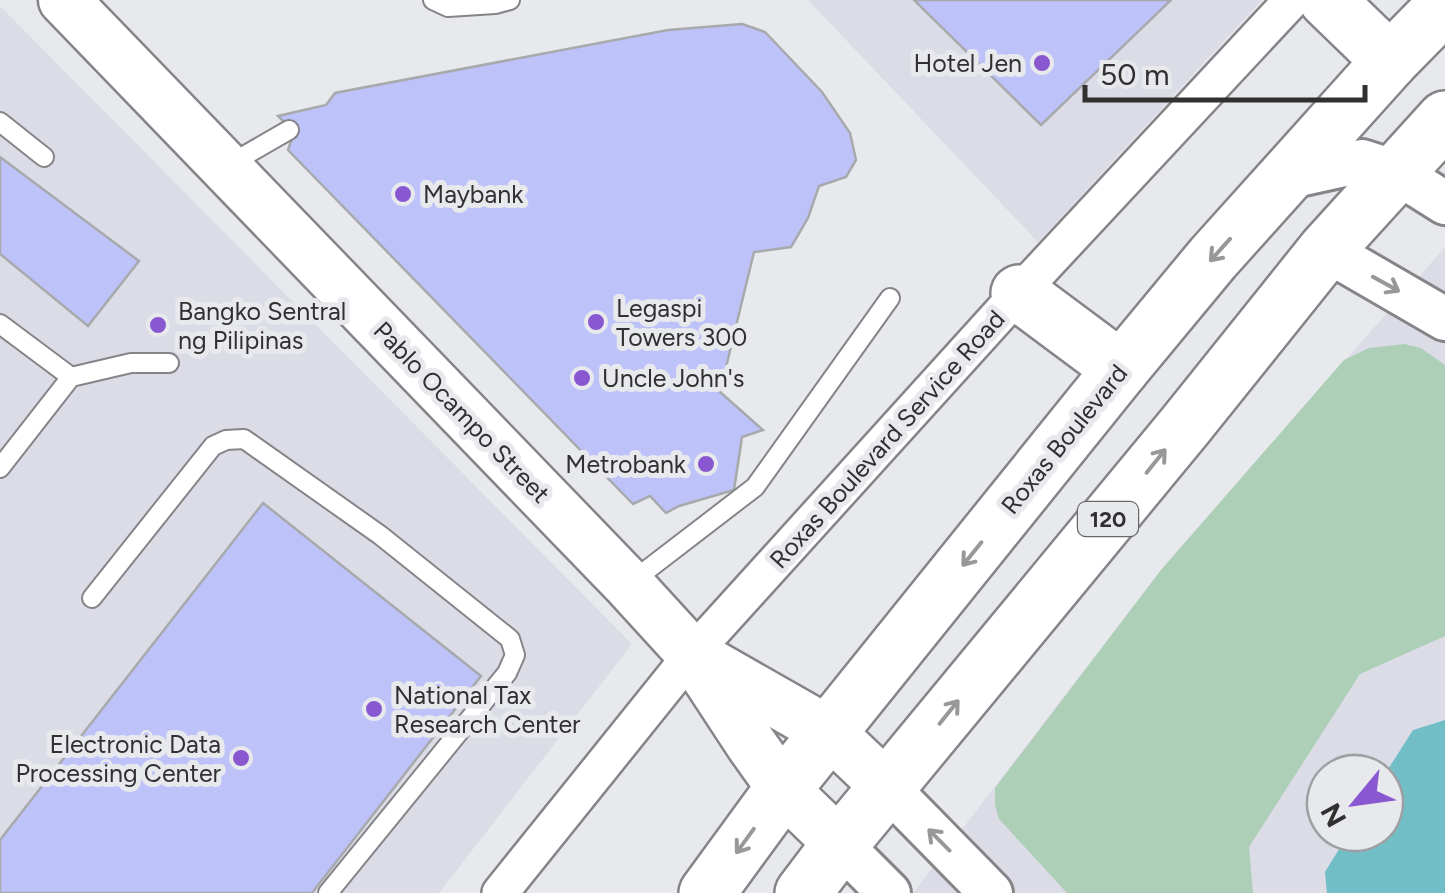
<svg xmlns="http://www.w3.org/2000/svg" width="1445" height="893" font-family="Figtree,sans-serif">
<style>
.built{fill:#dbdce6;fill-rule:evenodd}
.green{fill:#adcfb8}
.water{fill:#72bec7}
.building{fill:#bdc3f9;stroke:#a8a9ac;stroke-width:2.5}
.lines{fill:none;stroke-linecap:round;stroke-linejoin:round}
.service-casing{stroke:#858589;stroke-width:22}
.minor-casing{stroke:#858589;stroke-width:40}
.tertiary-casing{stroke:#858589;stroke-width:48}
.secondary-casing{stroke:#858589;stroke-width:55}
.trunk-casing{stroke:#858589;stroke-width:60}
.service{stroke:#fff;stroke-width:18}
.minor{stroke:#fff;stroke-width:35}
.tertiary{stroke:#fff;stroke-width:42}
.secondary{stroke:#fff;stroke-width:50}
.trunk{stroke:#fff;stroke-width:55}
.oneway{stroke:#989898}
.poi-dot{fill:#8958d1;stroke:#e8e9ed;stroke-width:4}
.labels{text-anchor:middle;stroke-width:10;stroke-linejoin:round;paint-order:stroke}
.shield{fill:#e8e9ed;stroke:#676869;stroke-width:2.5}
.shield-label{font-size:22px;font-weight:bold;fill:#303031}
.poi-label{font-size:25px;fill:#303031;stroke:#e8e9ed;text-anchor:start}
.street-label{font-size:25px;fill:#303031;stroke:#e8e9ed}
</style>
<rect width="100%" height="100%" fill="#e8e9ed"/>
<!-- built -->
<g class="built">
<path d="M 808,0 L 1262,0 L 1038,242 Z"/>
<path d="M 0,6 L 632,644 L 439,893 L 0,893 Z"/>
<path d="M 1445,247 L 1445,893 L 913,893 L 1161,570 ZM 1325,773 L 1385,773 L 1385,833 L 1325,833 Z"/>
</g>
<!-- green -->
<path class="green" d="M 1404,344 L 1421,348 L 1445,365 L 1445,636 L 1360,674 L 1249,847 L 1253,893 L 1067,893 L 999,819 L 995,805 L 995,788 L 1161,570 L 1344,360 L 1369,348 Z"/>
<!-- water -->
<path class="water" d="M 1445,720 L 1445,893 L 1327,893 L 1325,872 L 1349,833 L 1385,833 L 1385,774 L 1413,730 Z"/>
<!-- building -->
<g class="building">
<path d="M 914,0 L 1171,0 L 1041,125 Z"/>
<path d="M 742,24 L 765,32 L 822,92 L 850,133 L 856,160 L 846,177 L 819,186 L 808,218 L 791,247 L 754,252 L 720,392 L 763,430 L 742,437 L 734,490 L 679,506 L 666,513 L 650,496 L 633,504 L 288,150 L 294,132 L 278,116 L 326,105 L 335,93 L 668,30 Z"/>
<path d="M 0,157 L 139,261 L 88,326 L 0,254 Z"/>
<path d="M 263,503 L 481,676 L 312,893 L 0,893 L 0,840 Z"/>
</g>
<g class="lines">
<defs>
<g id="service">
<path d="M 433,0 L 448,7 L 495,4 L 510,0"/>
<path d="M 0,122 L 44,157"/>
<path d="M 230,164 L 289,130"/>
<path d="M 0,324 L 71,377"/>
<path d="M 0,468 L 71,377 L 131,363 L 169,363"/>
<path d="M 630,583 L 755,487 L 890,298"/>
<path d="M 92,598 L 213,446 L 226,440 L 244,439 L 380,535 L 510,639 L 515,655 L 507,673 L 328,893"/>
</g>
<path id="minor" d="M 500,893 L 692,654 L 1019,293 L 1292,0"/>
<g id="tertiary">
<path d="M 1285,178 L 1362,161 L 1396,172 L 1445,203"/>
<path d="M 1326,250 L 1445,319"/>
<path d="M 887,787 L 991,893"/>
<path d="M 840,844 L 889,893"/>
</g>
<g id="secondary">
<path d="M 64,0 L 628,584 L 692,654 L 751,744 L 783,789 L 840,844"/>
<path d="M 701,659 L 829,732 L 887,787"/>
</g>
<g id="trunk">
<path d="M 1327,0 L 1390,61"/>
<path d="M 1019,293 L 1121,369"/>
<path d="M 707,893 L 783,789 L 1121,369 L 1213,258 L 1390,61 L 1445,5"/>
<path d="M 803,893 L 840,844 L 1185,426 L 1326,250 L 1445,119"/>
</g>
</defs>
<!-- service casing -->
<use href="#service" class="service-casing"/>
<!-- minor casing -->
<use href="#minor" class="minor-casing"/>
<!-- tertiary casing -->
<use href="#tertiary" class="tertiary-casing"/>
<!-- secondary casing -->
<use href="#secondary" class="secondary-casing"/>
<!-- trunk casing -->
<use href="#trunk" class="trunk-casing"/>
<!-- service -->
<use href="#service" class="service"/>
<!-- minor -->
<use href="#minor" class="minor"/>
<!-- tertiary -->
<use href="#tertiary" class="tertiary"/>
<!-- secondary -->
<use href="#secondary" class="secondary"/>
<!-- trunk -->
<use href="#trunk" class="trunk"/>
</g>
<!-- one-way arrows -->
<defs><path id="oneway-shaft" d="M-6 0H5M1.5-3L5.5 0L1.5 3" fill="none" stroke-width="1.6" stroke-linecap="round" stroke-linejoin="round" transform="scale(2.5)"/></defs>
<g class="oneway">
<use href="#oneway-shaft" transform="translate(1220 250) rotate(132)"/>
<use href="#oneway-shaft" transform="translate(1386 284) rotate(29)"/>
<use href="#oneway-shaft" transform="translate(1156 461) rotate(-51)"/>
<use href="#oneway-shaft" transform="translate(972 554) rotate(129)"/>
<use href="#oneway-shaft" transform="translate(949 712) rotate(-51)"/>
<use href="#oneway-shaft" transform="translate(939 840) rotate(-135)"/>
<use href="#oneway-shaft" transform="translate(745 841) rotate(126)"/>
</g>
<!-- markers -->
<g class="poi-dot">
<circle cx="1042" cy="63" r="10"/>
<circle cx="403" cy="194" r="10"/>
<circle cx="596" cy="322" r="10"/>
<circle cx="158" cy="325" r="10"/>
<circle cx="582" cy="378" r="10"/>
<circle cx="706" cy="464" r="10"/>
<circle cx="374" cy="709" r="10"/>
<circle cx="241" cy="758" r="10"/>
</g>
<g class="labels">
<!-- shield labels -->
<rect class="shield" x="1078" y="502" width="60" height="34" rx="8"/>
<g class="shield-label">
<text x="1108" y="527">120</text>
</g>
<!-- poi labels -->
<g class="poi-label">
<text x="1022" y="72" text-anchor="end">Hotel Jen</text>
<text x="423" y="203">Maybank</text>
<text x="616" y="317">Legaspi<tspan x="616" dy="29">Towers 300</tspan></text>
<text x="178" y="320">Bangko Sentral<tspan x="178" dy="29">ng Pilipinas</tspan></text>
<text x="602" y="387">Uncle John's</text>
<text x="686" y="473" text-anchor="end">Metrobank</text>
<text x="394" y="704">National Tax<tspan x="394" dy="29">Research Center</tspan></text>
<text x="221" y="753" text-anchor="end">Electronic Data<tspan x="221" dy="29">Processing Center</tspan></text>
</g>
<!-- street labels -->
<g class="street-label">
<text transform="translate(462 412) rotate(46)" y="9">Pablo Ocampo Street</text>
<text transform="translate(887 439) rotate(-48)" y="9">Roxas Boulevard Service Road</text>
<text transform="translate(1064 439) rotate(-51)" y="9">Roxas Boulevard</text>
</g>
</g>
<!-- north arrow -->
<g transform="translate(1355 803) rotate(241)"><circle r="48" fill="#e8e9ed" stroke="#9e9fa2" stroke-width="2.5"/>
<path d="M0-8L18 38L0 25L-18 38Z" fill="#8958d1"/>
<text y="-15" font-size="28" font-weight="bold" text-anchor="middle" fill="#303031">N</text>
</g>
<!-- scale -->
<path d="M1085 85v15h280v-15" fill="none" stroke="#303031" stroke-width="5"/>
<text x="1100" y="85" font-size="30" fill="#303031" stroke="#e8e9ed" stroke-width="8" paint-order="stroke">50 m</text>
</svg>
